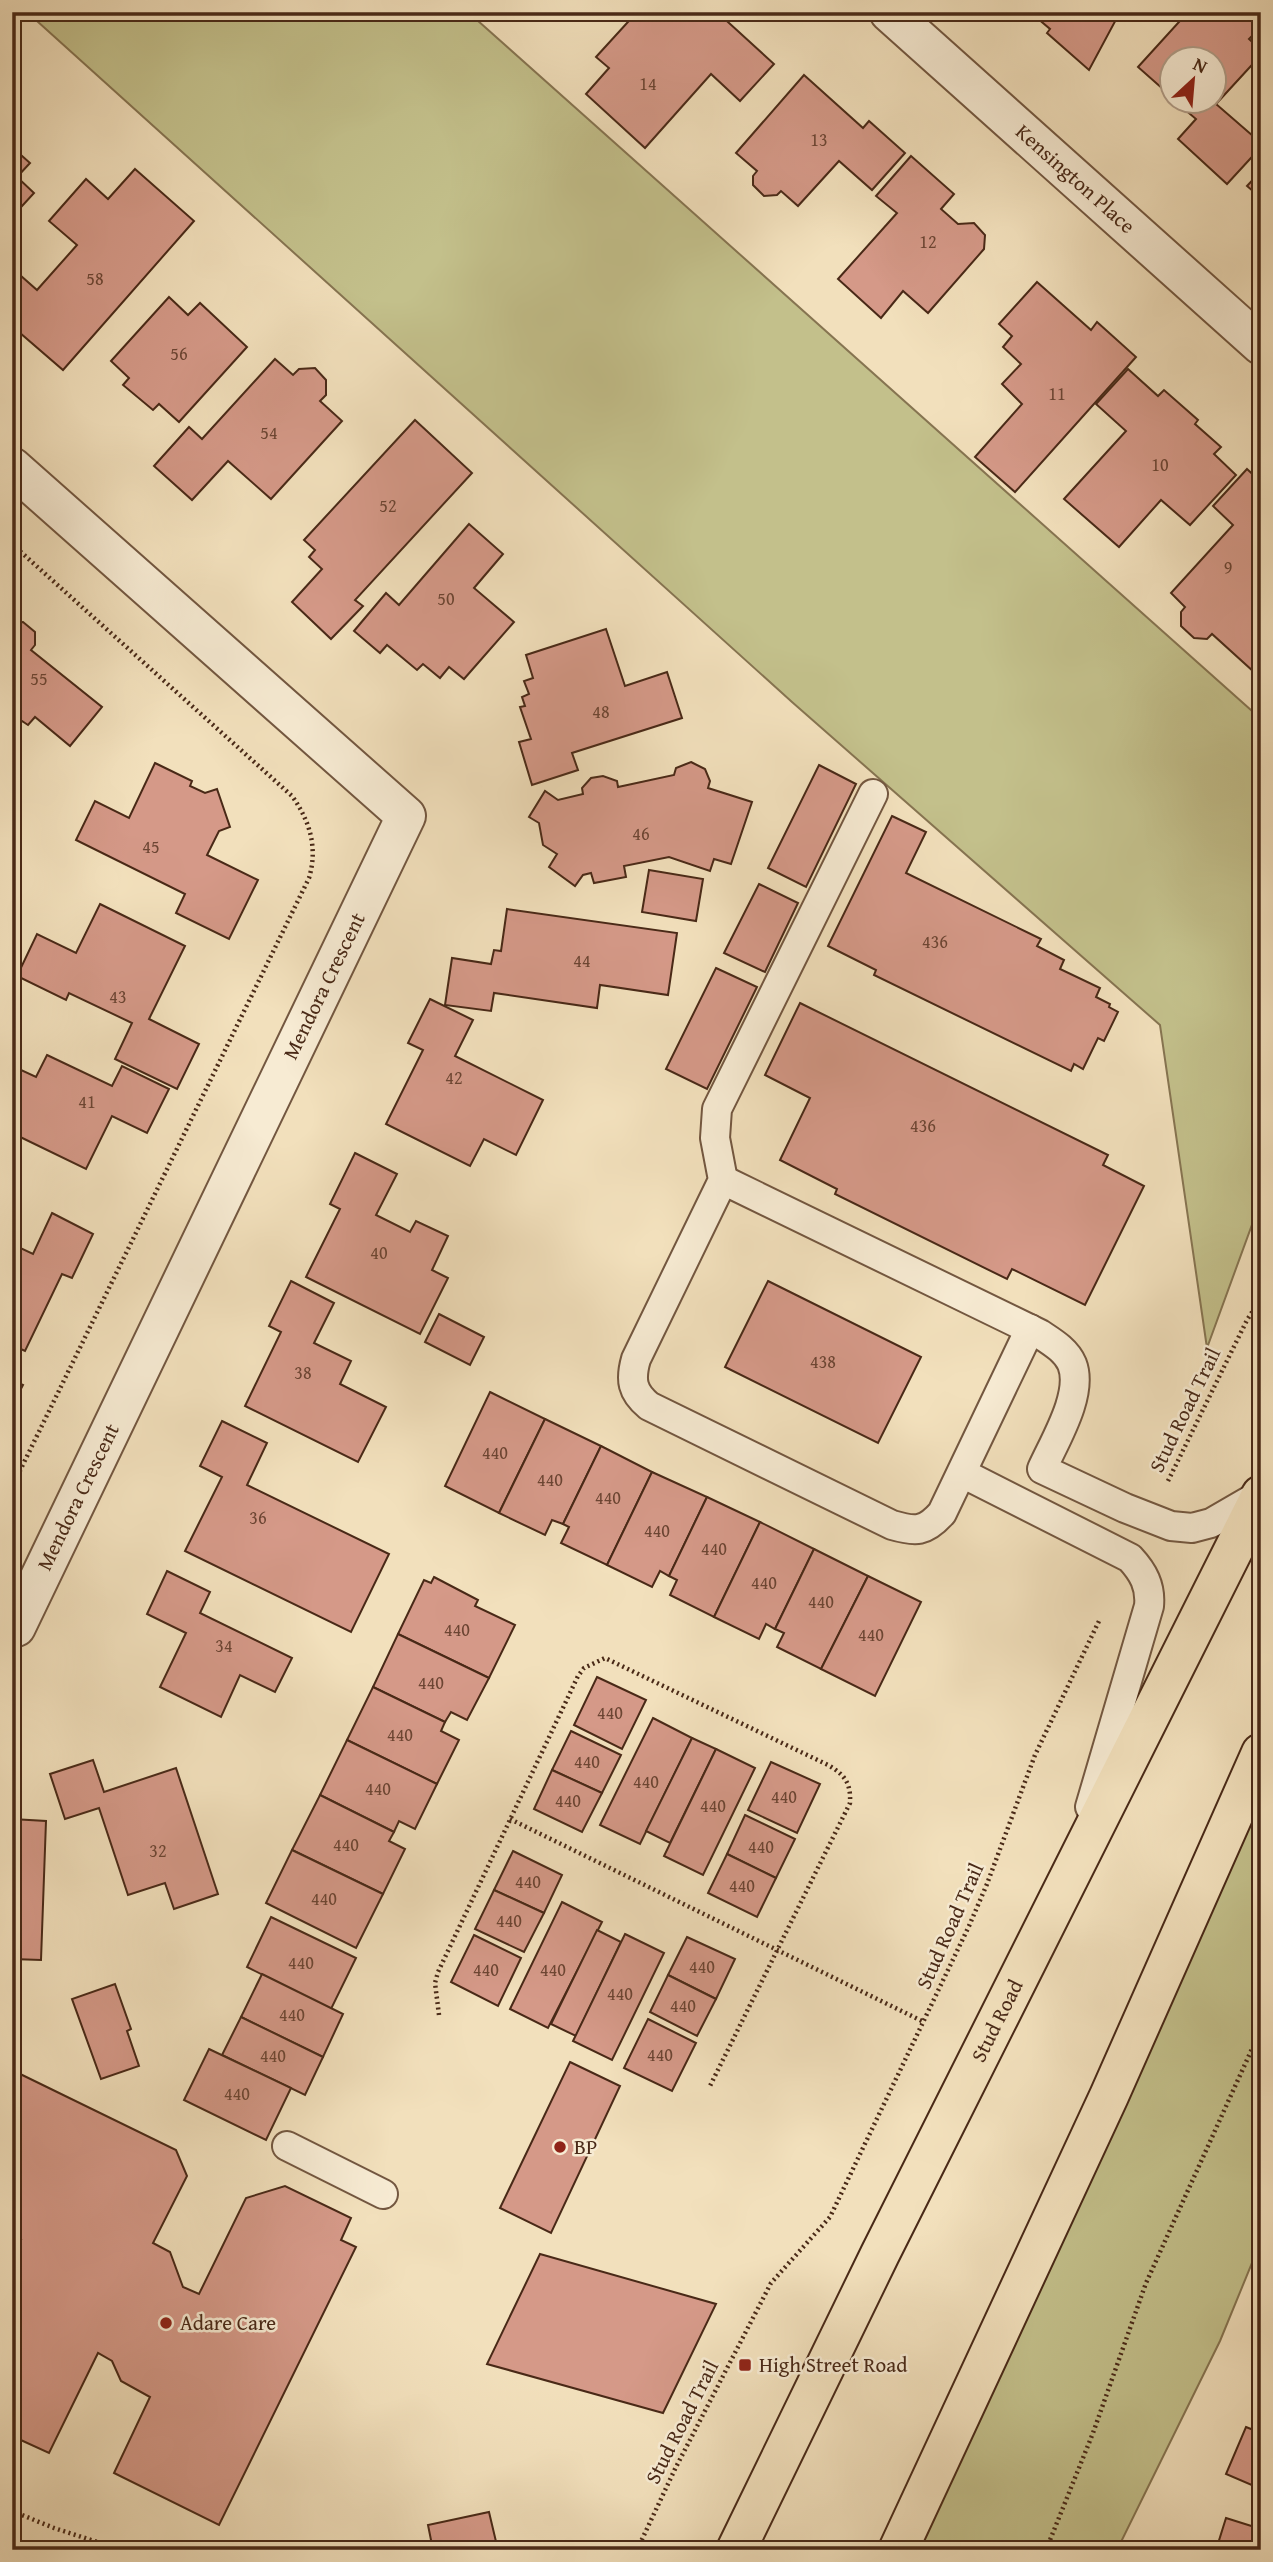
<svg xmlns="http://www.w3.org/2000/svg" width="1273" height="2562" font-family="'Gentium Book Plus',serif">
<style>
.green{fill:#c3c08b;stroke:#867451;stroke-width:2}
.building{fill:#d59988;stroke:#492917;stroke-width:2}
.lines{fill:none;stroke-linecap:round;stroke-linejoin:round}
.service-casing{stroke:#735740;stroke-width:32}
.minor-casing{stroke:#735740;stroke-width:42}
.trunk-casing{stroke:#492917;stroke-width:42}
.path{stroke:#492917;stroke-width:4.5;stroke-dasharray:2 3.5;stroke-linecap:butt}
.service{stroke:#f7ebd3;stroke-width:28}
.minor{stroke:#f7ebd3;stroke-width:38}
.trunk{stroke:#f2e0bc;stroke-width:38}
.poi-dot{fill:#8f2418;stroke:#f7ebd3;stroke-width:2.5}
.labels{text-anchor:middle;stroke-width:5;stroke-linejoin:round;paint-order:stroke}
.number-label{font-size:18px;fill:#6c4533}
.street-label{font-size:21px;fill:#492917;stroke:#f7ebd3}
.poi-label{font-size:21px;fill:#492917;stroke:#f7ebd3;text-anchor:start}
</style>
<rect width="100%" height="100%" fill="#f2e0bc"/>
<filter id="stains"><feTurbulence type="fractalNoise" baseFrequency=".00286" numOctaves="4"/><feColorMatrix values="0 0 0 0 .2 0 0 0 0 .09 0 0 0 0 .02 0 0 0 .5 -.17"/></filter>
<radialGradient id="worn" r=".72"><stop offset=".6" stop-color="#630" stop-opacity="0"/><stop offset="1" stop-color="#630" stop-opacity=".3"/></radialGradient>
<!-- green -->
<g class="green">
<path d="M 27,12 L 468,12 L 1261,719 L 1261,1200 L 1207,1348 L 1160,1025 L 792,702 Z"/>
<path d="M 1261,1753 L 1261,2241 L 1220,2341 L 1117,2550 L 897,2550 Z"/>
</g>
<!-- building -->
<g class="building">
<path d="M 637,12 L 717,12 L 774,64 L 740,101 L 711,74 L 645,148 L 586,94 L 609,68 L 596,57 Z"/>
<path d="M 1030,12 L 1117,12 L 1119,14 L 1089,70 L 1047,33 L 1050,29 Z"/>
<path d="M 1188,12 L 1219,12 L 1221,14 L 1223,12 L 1248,12 L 1255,18 L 1255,33 L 1249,39 L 1261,50 L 1261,55 L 1216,104 L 1261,143 L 1261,147 L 1227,184 L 1178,139 L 1196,119 L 1176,102 L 1214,102 L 1214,60 L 1172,60 L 1172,97 L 1138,67 Z"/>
<path d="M 804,75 L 863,128 L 869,121 L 905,153 L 872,190 L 839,161 L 798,206 L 781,191 L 777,195 L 764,196 L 753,185 L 753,176 L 757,171 L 736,153 Z"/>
<path d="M 12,147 L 30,163 L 17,177 L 34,193 L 12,217 Z"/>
<path d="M 911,156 L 954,194 L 941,209 L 958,224 L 974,223 L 985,235 L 984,249 L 928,313 L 903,291 L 881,318 L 838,279 L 897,213 L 876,196 Z"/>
<path d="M 135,169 L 194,221 L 63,370 L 12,326 L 12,268 L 37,290 L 77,245 L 49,221 L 86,179 L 108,199 Z"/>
<path d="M 1261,171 L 1261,198 L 1247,186 Z"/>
<path d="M 1037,282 L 1091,330 L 1097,322 L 1136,357 L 1015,492 L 975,457 L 1022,404 L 1002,384 L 1021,364 L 1003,347 L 1012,336 L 999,324 Z"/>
<path d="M 169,297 L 188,315 L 200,303 L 247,347 L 179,422 L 159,404 L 153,410 L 123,385 L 129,378 L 111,361 Z"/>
<path d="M 275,359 L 293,375 L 299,369 L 315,368 L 326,380 L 326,395 L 320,401 L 342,421 L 271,499 L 228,461 L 192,500 L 154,466 L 189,427 L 202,439 Z"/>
<path d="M 1128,369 L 1158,396 L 1164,390 L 1198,420 L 1195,424 L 1221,447 L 1214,454 L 1236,475 L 1190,525 L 1161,500 L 1119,547 L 1064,499 L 1126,431 L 1096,404 Z"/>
<path d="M 415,420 L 472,473 L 355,600 L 363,606 L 331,639 L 292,602 L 322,569 L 309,557 L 315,550 L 304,540 Z"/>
<path d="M 1247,469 L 1261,482 L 1261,532 L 1256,538 L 1261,542 L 1261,664 L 1254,672 L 1212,634 L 1207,639 L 1194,638 L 1181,626 L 1181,612 L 1185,607 L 1171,593 L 1233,525 L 1213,506 Z"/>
<path d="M 469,524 L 503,554 L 474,588 L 514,622 L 464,679 L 449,667 L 440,678 L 423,664 L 417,670 L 387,645 L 380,653 L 354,631 L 386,593 L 399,605 Z"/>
<path d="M 23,622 L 35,632 L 35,645 L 31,650 L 102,707 L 70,746 L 35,717 L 28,725 L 22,721 L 12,732 L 12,623 Z"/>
<path d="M 606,629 L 625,686 L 667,672 L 682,718 L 572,753 L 578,770 L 532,785 L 519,742 L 531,739 L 520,707 L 525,706 L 522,697 L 529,694 L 524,681 L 533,678 L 526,655 Z"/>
<path d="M 691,762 L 705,769 L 710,781 L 708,788 L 752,802 L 731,864 L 714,859 L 710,871 L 669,857 L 624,866 L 626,877 L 594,883 L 591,873 L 583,875 L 575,886 L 549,867 L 557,854 L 543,845 L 539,823 L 529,817 L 545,791 L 558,800 L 583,794 L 582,788 L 591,778 L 603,776 L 617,781 L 618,787 L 674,775 L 676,768 Z"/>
<path d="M 155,763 L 192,781 L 190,786 L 205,793 L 217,789 L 230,827 L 219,831 L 207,855 L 258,880 L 229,939 L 176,913 L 185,894 L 76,840 L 95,801 L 129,818 Z"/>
<path d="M 819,765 L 856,784 L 806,887 L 768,868 Z"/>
<path d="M 892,816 L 926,832 L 906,873 L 1041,939 L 1037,946 L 1064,960 L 1060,969 L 1100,988 L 1096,997 L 1110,1004 L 1109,1007 L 1118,1012 L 1104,1041 L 1098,1038 L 1083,1069 L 1074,1064 L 1071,1071 L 874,975 L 876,970 L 828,946 Z"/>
<path d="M 649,870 L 703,879 L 696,921 L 642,912 Z"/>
<path d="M 759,884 L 798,903 L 765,972 L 724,953 Z"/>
<path d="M 100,904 L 185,946 L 149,1019 L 199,1044 L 177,1089 L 115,1059 L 132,1023 L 69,993 L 66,1000 L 17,976 L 37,934 L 76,953 Z"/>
<path d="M 507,909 L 677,933 L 668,995 L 600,985 L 597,1008 L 494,993 L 491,1011 L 445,1005 L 452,958 L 491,964 L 494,950 L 501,951 Z"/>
<path d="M 716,968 L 757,987 L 707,1089 L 666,1069 Z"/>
<path d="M 430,999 L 473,1020 L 455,1056 L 543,1100 L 516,1155 L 484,1139 L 470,1166 L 386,1124 L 423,1050 L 408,1043 Z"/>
<path d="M 800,1003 L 1108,1155 L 1103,1165 L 1144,1186 L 1085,1305 L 1012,1269 L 1007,1279 L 835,1194 L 837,1189 L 780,1160 L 810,1098 L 765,1075 Z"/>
<path d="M 47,1055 L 112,1086 L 122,1066 L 169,1089 L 147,1133 L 112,1116 L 86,1169 L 12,1133 L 12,1082 L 19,1069 L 36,1077 Z"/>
<path d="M 355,1153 L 397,1174 L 376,1215 L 410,1232 L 416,1221 L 448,1236 L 432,1270 L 448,1278 L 420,1334 L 306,1277 L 340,1209 L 330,1204 Z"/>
<path d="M 52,1213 L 93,1234 L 72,1278 L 62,1274 L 25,1351 L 12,1345 L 12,1244 L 33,1254 Z"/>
<path d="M 291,1281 L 334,1303 L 314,1343 L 351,1361 L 340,1384 L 386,1407 L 358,1462 L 245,1406 L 281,1332 L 269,1326 Z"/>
<path d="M 768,1281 L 921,1357 L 878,1443 L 725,1367 Z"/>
<path d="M 439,1314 L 484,1337 L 470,1365 L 425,1342 Z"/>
<path d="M 12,1380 L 23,1385 L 12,1406 Z"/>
<path d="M 490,1392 L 545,1419 L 499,1513 L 445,1486 Z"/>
<path d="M 545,1419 L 601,1446 L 563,1524 L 552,1520 L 545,1535 L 499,1513 Z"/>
<path d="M 222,1421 L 267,1443 L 247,1485 L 389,1554 L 351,1632 L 185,1551 L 222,1477 L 200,1466 Z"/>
<path d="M 601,1446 L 652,1472 L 607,1565 L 561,1543 L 569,1527 L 563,1524 Z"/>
<path d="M 652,1472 L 707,1497 L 669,1576 L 660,1571 L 652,1587 L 607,1565 Z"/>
<path d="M 707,1497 L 760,1522 L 714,1617 L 670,1595 L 677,1580 L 669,1576 Z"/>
<path d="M 760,1522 L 814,1549 L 775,1629 L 766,1624 L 759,1639 L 714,1617 Z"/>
<path d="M 814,1549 L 868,1576 L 821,1669 L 777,1647 L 784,1633 L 775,1629 Z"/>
<path d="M 167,1571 L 210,1592 L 200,1613 L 292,1658 L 275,1692 L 240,1675 L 221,1717 L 160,1687 L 186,1633 L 147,1614 Z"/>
<path d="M 868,1576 L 921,1602 L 875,1696 L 821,1669 Z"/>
<path d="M 434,1577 L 478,1600 L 475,1606 L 515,1625 L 489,1678 L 398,1634 L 424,1580 L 431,1583 Z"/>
<path d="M 398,1634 L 489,1678 L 467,1720 L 451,1712 L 445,1722 L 373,1687 Z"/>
<path d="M 597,1677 L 646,1700 L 622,1749 L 574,1725 Z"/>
<path d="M 373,1687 L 445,1722 L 441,1731 L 459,1740 L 437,1784 L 347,1740 Z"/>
<path d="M 653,1718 L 692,1738 L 640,1844 L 600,1825 Z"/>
<path d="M 571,1731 L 621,1755 L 602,1793 L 552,1770 Z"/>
<path d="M 692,1738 L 716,1749 L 670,1843 L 646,1831 Z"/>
<path d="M 347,1740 L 437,1784 L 415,1829 L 399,1821 L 394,1832 L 320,1795 Z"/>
<path d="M 716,1749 L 755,1768 L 703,1875 L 664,1856 Z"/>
<path d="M 93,1760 L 104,1792 L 176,1768 L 218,1894 L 174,1909 L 165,1883 L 128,1895 L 99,1808 L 65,1819 L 50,1774 Z"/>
<path d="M 771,1762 L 820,1784 L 797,1833 L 748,1810 Z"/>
<path d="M 552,1770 L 602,1793 L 582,1832 L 534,1809 Z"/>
<path d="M 320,1795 L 394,1832 L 389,1841 L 405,1849 L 383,1894 L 292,1850 Z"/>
<path d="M 745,1815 L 795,1839 L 776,1878 L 727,1854 Z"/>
<path d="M 12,1819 L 46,1821 L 41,1960 L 12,1959 Z"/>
<path d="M 292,1850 L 383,1894 L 356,1948 L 266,1903 Z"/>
<path d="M 513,1851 L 562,1875 L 544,1913 L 494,1890 Z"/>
<path d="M 727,1854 L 776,1878 L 757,1917 L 708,1893 Z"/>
<path d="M 494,1890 L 544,1913 L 524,1952 L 475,1929 Z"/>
<path d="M 562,1902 L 602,1922 L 548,2028 L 510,2009 Z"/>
<path d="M 271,1917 L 356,1958 L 331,2009 L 247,1967 Z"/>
<path d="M 597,1930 L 621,1942 L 576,2036 L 551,2024 Z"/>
<path d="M 625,1934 L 664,1953 L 612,2060 L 573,2041 Z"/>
<path d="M 474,1935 L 521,1958 L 498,2006 L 451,1982 Z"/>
<path d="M 687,1937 L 735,1959 L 716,1999 L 668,1975 Z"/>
<path d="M 262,1974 L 343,2014 L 323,2057 L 241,2017 Z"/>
<path d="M 668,1975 L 716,1999 L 697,2036 L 650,2012 Z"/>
<path d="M 115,1984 L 131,2029 L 127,2031 L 139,2066 L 101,2079 L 72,1999 Z"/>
<path d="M 241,2017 L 323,2057 L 305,2095 L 222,2055 Z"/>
<path d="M 648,2019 L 696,2043 L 672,2091 L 624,2068 Z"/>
<path d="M 209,2049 L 291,2088 L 266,2140 L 184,2100 Z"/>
<path d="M 570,2062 L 620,2086 L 551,2233 L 500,2208 Z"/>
<path d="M 12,2070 L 176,2150 L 187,2176 L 153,2243 L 170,2252 L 183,2287 L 199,2294 L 246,2198 L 285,2186 L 351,2218 L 341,2240 L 356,2247 L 219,2525 L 114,2473 L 150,2397 L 121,2381 L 112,2361 L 98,2353 L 49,2453 L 12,2436 L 12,2258 L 21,2240 L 15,2238 L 12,2229 Z"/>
<path d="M 540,2254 L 716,2304 L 663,2413 L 487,2364 Z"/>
<path d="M 1246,2427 L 1261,2433 L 1261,2489 L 1226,2474 Z"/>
<path d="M 489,2512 L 498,2550 L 433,2550 L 428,2525 Z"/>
<path d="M 1226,2518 L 1261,2529 L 1261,2550 L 1216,2550 Z"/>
</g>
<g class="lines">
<defs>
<g id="service">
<path d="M 873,794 L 717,1109 L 715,1138 L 723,1180 L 636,1359 C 630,1380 632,1392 649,1406 L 892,1525 C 916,1532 925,1532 942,1513 L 1030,1329"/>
<path d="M 723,1180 L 1040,1334 C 1052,1342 1066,1350 1072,1364 C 1084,1394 1054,1442 1042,1469 L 1125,1508 L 1171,1526 L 1192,1528 L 1211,1523 L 1261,1494"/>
<path d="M 962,1473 L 1130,1558 C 1143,1572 1151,1586 1149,1606 L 1090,1807"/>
<path d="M 287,2146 L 383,2194"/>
</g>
<g id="minor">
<path id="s1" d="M 889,12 L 1261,345"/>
<path d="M 12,467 L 406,816 L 16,1627 L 12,1625"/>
</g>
<g id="trunk">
<path id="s2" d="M 736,2550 L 880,2254 L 1261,1495"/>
<path d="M 898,2550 L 1109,2096 L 1261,1753"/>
</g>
</defs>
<!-- service casing -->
<use href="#service" class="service-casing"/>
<!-- minor casing -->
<use href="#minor" class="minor-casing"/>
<!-- trunk casing -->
<use href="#trunk" class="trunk-casing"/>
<!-- path -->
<g class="path">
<path d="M 12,544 L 292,796 C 310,821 318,848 309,878 L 12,1487"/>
<path d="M 1168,1481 L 1247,1320 L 1261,1298"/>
<path d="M 510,1819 L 924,2022"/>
<path d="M 439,2015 L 435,1983 L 438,1972 L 578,1676 L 584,1668 L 605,1658 L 828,1765 C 845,1775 851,1783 850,1803 L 709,2088"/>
<path d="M 12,2511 L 54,2528 L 122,2550"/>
<path d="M 637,2550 L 675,2469 L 771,2283 L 830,2217 L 969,1926 L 987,1884 L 1035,1755 L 1099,1621"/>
<path d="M 1046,2550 L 1093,2433 L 1146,2283 L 1261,2029"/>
</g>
<!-- service -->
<use href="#service" class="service"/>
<!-- minor -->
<use href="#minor" class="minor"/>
<!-- trunk -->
<use href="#trunk" class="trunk"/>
</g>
<!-- markers -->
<g class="poi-dot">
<circle cx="560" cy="2147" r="7"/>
<circle cx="166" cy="2323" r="7"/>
<rect x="738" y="2358" width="14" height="14" rx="3.5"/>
</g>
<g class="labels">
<!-- number labels -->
<g class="number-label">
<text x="648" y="90">14</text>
<text x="819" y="146">13</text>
<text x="928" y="248">12</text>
<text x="95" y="285">58</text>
<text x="179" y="360">56</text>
<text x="1057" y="400">11</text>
<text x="269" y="439">54</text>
<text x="1160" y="471">10</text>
<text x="388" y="512">52</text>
<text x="1228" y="574">9</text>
<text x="446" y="605">50</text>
<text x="39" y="685">55</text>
<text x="601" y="718">48</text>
<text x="641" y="840">46</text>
<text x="151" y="853">45</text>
<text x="935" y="948">436</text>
<text x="582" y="967">44</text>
<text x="118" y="1003">43</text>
<text x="454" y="1084">42</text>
<text x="87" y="1108">41</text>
<text x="923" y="1132">436</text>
<text x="379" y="1259">40</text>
<text x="823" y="1368">438</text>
<text x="303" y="1379">38</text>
<text x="495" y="1459">440</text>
<text x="550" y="1486">440</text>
<text x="608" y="1504">440</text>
<text x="258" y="1524">36</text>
<text x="657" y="1537">440</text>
<text x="714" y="1555">440</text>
<text x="764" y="1589">440</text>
<text x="821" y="1608">440</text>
<text x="457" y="1636">440</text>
<text x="871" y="1641">440</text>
<text x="224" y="1652">34</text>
<text x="431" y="1689">440</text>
<text x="610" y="1719">440</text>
<text x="400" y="1741">440</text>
<text x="587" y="1768">440</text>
<text x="646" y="1788">440</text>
<text x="378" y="1795">440</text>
<text x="784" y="1803">440</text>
<text x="568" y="1807">440</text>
<text x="713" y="1812">440</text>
<text x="346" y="1851">440</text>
<text x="761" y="1853">440</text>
<text x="158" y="1857">32</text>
<text x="528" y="1888">440</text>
<text x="742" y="1892">440</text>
<text x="324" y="1905">440</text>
<text x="509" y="1927">440</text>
<text x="301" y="1969">440</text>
<text x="702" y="1973">440</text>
<text x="486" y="1976">440</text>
<text x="553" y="1976">440</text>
<text x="620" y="2000">440</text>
<text x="683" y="2012">440</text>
<text x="292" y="2021">440</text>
<text x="660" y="2061">440</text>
<text x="273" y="2062">440</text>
<text x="237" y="2100">440</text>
</g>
<!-- street labels -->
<g class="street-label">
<text dy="7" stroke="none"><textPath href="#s1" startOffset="250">Kensington Place</textPath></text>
<text transform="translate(324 986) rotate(-64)" y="7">Mendora Crescent</text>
<text transform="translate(1185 1410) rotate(-64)" y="7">Stud Road Trail</text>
<text transform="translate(78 1497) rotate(-64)" y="7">Mendora Crescent</text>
<text transform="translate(950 1926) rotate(-66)" y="7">Stud Road Trail</text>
<text dy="7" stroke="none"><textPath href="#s2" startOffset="590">Stud Road</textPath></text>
<text transform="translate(682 2422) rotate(-63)" y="7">Stud Road Trail</text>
</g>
<!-- poi labels -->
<g class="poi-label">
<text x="574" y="2154">BP</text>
<text x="180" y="2330">Adare Care</text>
<text x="759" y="2372">High Street Road</text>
</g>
</g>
<!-- margin -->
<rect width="1273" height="2562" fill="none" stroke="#f2e0bc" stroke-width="42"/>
<rect x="14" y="14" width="1245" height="2534" fill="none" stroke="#492917" stroke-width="3.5"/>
<rect x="21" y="21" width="1231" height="2520" fill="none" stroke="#492917" stroke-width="2"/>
<!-- north arrow -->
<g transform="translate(1193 80) rotate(26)"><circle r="33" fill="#f7ebd3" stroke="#b19d88" stroke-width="2"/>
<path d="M0-5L12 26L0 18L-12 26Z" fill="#8f2418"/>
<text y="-10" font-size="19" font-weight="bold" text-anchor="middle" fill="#492917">N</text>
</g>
<rect width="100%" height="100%" filter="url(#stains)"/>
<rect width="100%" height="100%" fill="url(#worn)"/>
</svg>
